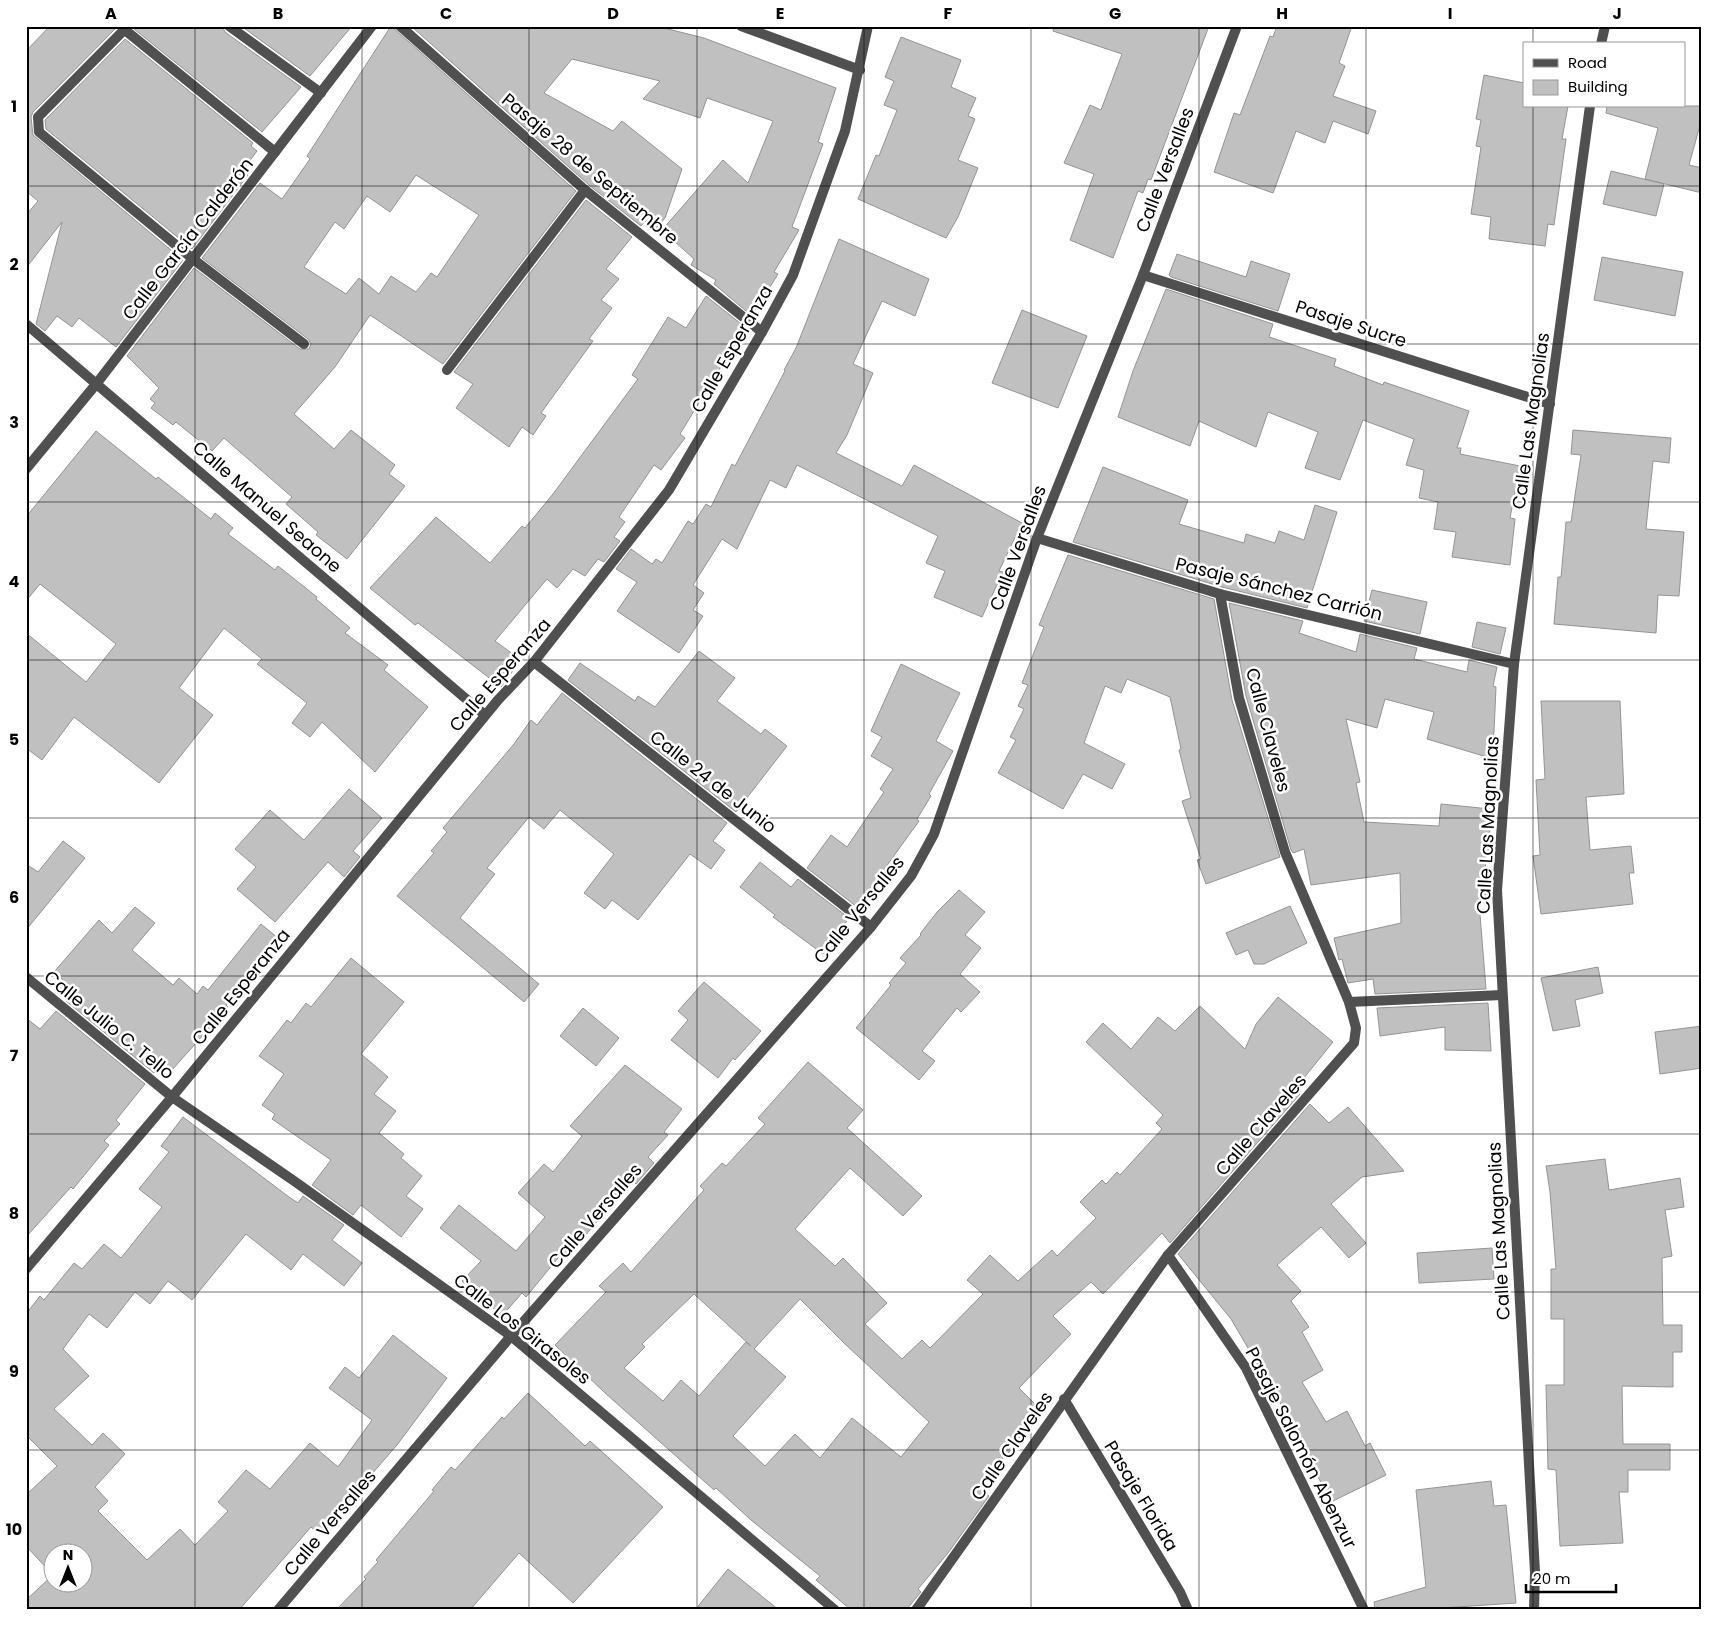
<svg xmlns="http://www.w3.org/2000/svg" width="1728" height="1636" font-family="Poppins,sans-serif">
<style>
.building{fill:#c0c0c0;stroke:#949494;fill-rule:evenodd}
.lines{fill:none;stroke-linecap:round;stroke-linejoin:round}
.lane{stroke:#505050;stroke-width:10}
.street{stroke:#505050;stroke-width:10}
.grid{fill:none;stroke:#000;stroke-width:1;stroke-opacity:0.55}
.labels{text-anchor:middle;stroke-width:5;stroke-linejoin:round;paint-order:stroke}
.street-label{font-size:18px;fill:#000;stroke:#fff}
.neatline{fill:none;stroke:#000;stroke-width:2}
.grid-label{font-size:16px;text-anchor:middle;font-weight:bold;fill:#000}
</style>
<rect width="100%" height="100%" fill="#fff"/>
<!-- building -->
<g class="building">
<path d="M 50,26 L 118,26 L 33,112 L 31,117 L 33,135 L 183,260 L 116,347 L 79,318 L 72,327 L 57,316 L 45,331 L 36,324 L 62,222 L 26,268 L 26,215 L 38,201 L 26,191 L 26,51 Z"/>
<path d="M 135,26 L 222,26 L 225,32 L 301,87 L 262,132 L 134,29 Z"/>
<path d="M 241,26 L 352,26 L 310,76 Z"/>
<path d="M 391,26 L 576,191 L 443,364 L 370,315 L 335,367 L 294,414 L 334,449 L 351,430 L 395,465 L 389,474 L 405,486 L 347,559 L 316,535 L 318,532 L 286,504 L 292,497 L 224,438 L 212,451 L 176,422 L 173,425 L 151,408 L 155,403 L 150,399 L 159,388 L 127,356 L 194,268 L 300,349 L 309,349 L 311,344 L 308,339 L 202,258 L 260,183 L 282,199 L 310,159 L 307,156 ZM 416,175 L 479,215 L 437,277 L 431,273 L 416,292 L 391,276 L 379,294 L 359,278 L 346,294 L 304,267 L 335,222 L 344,229 L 367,196 L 390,212 Z"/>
<path d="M 411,26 L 656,26 L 704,38 L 836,88 L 818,142 L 823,144 L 792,227 L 799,230 L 774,272 L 778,274 L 752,316 L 714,284 L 716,280 L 691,265 L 694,259 L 662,230 L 723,160 L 748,183 L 773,121 L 707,98 L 700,118 L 643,99 L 660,81 L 572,59 L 544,93 L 613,131 L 622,121 L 682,169 L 665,218 L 655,230 L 645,221 L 641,226 L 589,185 Z"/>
<path d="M 1054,26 L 1209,26 L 1151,180 L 1148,179 L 1143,193 L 1138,191 L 1113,258 L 1070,240 L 1094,174 L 1064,163 L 1090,105 L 1101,110 L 1122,54 L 1053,31 Z"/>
<path d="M 1277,26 L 1352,26 L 1339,63 L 1345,66 L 1333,96 L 1376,111 L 1368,134 L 1333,121 L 1325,143 L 1296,131 L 1273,193 L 1214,172 L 1234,113 L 1240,115 L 1270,36 L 1273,37 Z"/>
<path d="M 901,37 L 961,60 L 951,87 L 976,98 L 968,116 L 975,119 L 958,160 L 978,168 L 958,217 L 946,238 L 858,199 L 876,155 L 879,156 L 897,110 L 884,105 L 894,81 L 885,77 Z"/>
<path d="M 125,39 L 253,143 L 251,146 L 257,151 L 242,171 L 248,175 L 192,249 L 46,129 L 45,120 Z"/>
<path d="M 1484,75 L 1524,83 L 1524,106 L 1568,106 L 1562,139 L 1566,139 L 1554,225 L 1548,224 L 1545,246 L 1489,239 L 1491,217 L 1471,214 L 1481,147 L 1476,146 L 1481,120 L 1476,119 Z"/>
<path d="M 1607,106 L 1702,106 L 1702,118 L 1689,165 L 1702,168 L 1702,193 L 1645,179 L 1658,128 L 1606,113 Z"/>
<path d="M 1611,171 L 1664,184 L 1656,216 L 1603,204 Z"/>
<path d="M 586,200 L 632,237 L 606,269 L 619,279 L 601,300 L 612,308 L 589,339 L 593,341 L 541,413 L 546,416 L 533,435 L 522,427 L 509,447 L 456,408 L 473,384 L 454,372 Z"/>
<path d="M 839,239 L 929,279 L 915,316 L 882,301 L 853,364 L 873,373 L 847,435 L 836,453 L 902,486 L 914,465 L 1022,523 L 999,571 L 1003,572 L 982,617 L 934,597 L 945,571 L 926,563 L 938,536 L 797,465 L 786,488 L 770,480 L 737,549 L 722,539 L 693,585 L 704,593 L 693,610 L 703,616 L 679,653 L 617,611 L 637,582 L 616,569 L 631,549 L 652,564 L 656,559 L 662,563 L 688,521 L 693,524 L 706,504 L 711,507 L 732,464 L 735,466 L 785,371 L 784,370 L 796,348 Z"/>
<path d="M 1177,254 L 1246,277 L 1251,261 L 1290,274 L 1278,311 L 1171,277 L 1169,275 Z"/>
<path d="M 1602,257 L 1683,272 L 1675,316 L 1594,300 Z"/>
<path d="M 1166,289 L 1273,324 L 1269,337 L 1336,359 L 1334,366 L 1383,385 L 1384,382 L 1469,411 L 1457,448 L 1461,448 L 1460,454 L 1520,466 L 1510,518 L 1515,519 L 1510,565 L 1452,557 L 1456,532 L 1434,529 L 1438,502 L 1419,498 L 1424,470 L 1406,465 L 1414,439 L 1363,420 L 1340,480 L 1305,468 L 1318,432 L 1268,412 L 1256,447 L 1199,421 L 1190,446 L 1118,417 L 1133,371 Z"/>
<path d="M 706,296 L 745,327 L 680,434 L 685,438 L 661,470 L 654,465 L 619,517 L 625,522 L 614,537 L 620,541 L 604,562 L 598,559 L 585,576 L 573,569 L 557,588 L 547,579 L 495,641 L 521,660 L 501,687 L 418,623 L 415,625 L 370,588 L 436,517 L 490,563 L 522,526 L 525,528 L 553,494 L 638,379 L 632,375 L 668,317 L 686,328 Z"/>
<path d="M 1022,310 L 1087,336 L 1058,408 L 992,383 Z"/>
<path d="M 1573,430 L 1671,438 L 1669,463 L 1653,461 L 1646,529 L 1684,532 L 1679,596 L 1658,595 L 1656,633 L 1554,624 L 1558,577 L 1561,577 L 1566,522 L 1571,522 L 1581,455 L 1571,454 Z"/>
<path d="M 96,431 L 156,479 L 158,477 L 211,519 L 215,513 L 233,528 L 228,534 L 275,570 L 278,566 L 317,597 L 316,599 L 350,628 L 345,633 L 388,665 L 384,670 L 428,707 L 375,772 L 322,722 L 310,737 L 292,723 L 307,703 L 257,664 L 262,659 L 224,628 L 179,688 L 213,715 L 159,783 L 74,717 L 42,760 L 26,748 L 26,633 L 86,682 L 116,644 L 40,584 L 26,601 L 26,517 Z"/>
<path d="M 1103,467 L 1188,500 L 1179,524 L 1244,543 L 1246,534 L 1275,543 L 1279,531 L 1304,540 L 1315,505 L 1337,512 L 1307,608 L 1222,587 L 1073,542 Z"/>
<path d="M 1068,555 L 1214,599 L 1232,700 L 1280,857 L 1206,884 L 1197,860 L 1201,859 L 1182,801 L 1191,798 L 1179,750 L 1181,749 L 1170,697 L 1127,679 L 1121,693 L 1105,686 L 1084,743 L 1125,764 L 1112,789 L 1083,774 L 1063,809 L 998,773 L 1016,740 L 1010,737 L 1024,709 L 1018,706 L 1028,685 L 1022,683 L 1044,627 L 1039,625 Z"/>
<path d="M 1372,590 L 1427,602 L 1420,634 L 1364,621 Z"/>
<path d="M 1229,603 L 1303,621 L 1299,633 L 1356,652 L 1360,634 L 1417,648 L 1414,659 L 1467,672 L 1469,660 L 1497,667 L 1493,686 L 1496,687 L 1494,732 L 1487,757 L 1427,739 L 1434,712 L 1385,699 L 1377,728 L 1346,719 L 1360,782 L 1356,783 L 1364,822 L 1439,826 L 1441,804 L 1490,809 L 1487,829 L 1490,829 L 1489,852 L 1485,852 L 1486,902 L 1479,902 L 1486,989 L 1375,994 L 1373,979 L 1348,983 L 1342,959 L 1339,960 L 1334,938 L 1401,923 L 1400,873 L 1311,885 L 1304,849 L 1293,853 L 1291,850 L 1246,696 Z"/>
<path d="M 1477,622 L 1506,628 L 1500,654 L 1472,647 Z"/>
<path d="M 699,651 L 735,678 L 717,701 L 761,734 L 765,729 L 787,746 L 736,812 L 568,680 L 580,663 L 635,701 L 638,696 L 655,707 Z"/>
<path d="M 901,664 L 960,693 L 936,741 L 953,751 L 929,794 L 931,796 L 917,819 L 919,821 L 857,907 L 807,868 L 831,835 L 847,847 L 884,792 L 880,789 L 893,769 L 871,756 L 882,737 L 871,731 Z"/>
<path d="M 562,693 L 727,823 L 713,841 L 725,850 L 711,869 L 690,854 L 638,920 L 612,900 L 605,909 L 584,893 L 614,854 L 560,810 L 544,829 L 529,817 L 487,868 L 495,874 L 460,918 L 539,984 L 524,1002 L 397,896 L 434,853 L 431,851 L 447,832 L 443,828 L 514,744 L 531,720 L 537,725 Z"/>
<path d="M 1541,701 L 1620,701 L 1624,794 L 1586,797 L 1590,850 L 1631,846 L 1634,873 L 1629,873 L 1633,904 L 1541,914 L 1533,856 L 1540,855 L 1536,780 L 1545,779 Z"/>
<path d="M 349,789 L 382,818 L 353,851 L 360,857 L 344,877 L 328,862 L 275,922 L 237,889 L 256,867 L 235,849 L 270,810 L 304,840 Z"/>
<path d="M 63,841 L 85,858 L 26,930 L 26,864 L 38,872 Z"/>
<path d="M 760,862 L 791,887 L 798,879 L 849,918 L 823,954 L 773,917 L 775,915 L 740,887 Z"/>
<path d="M 959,890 L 985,912 L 965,935 L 981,948 L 960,974 L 980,992 L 961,1012 L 957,1008 L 922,1051 L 935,1061 L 919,1080 L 856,1028 L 891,985 L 889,983 L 906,963 L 900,958 L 921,935 L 920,934 L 937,912 Z"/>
<path d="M 1290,906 L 1307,943 L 1264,964 L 1254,964 L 1248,950 L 1236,955 L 1226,933 Z"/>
<path d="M 135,907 L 155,923 L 132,950 L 173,985 L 179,978 L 197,994 L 203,986 L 208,990 L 261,924 L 279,939 L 226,1005 L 228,1007 L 172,1070 L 163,1062 L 154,1073 L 66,1001 L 75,990 L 54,972 L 99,920 L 112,933 Z"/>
<path d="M 351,958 L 404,1002 L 361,1054 L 388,1077 L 374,1094 L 396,1111 L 379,1133 L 404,1154 L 401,1158 L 422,1176 L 406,1196 L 423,1209 L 401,1237 L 361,1205 L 353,1215 L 312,1185 L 331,1160 L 272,1119 L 275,1114 L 262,1105 L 284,1074 L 259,1056 L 287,1020 L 291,1023 L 306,1003 L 311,1007 Z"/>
<path d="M 1598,967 L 1603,993 L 1575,1000 L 1580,1026 L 1553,1031 L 1541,978 Z"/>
<path d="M 704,982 L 761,1031 L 735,1060 L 733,1058 L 718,1078 L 671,1040 L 688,1020 L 678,1011 Z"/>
<path d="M 1278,997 L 1333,1042 L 1295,1089 L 1300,1094 L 1170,1243 L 1162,1233 L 1103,1294 L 1091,1282 L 1053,1316 L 1071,1334 L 1019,1388 L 1043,1412 L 1021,1435 L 1023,1437 L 977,1486 L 989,1496 L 948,1553 L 918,1589 L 921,1592 L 906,1610 L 851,1610 L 816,1580 L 820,1576 L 751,1520 L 716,1488 L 714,1490 L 604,1392 L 555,1345 L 606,1292 L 599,1286 L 623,1263 L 631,1272 L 704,1190 L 700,1186 L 722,1163 L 726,1166 L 765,1124 L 758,1118 L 808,1062 L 863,1110 L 847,1128 L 922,1196 L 903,1216 L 850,1168 L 795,1229 L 835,1266 L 843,1258 L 887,1303 L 865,1324 L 902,1359 L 922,1340 L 930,1348 L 983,1294 L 967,1280 L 990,1255 L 1018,1281 L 1052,1250 L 1057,1256 L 1096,1218 L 1080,1202 L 1102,1180 L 1106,1184 L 1117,1172 L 1120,1175 L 1162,1129 L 1156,1123 L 1163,1115 L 1086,1042 L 1103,1023 L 1131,1049 L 1158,1017 L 1175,1031 L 1200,1006 L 1245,1049 L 1256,1024 ZM 694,1294 L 751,1346 L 746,1342 L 699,1396 L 681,1380 L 663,1401 L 624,1368 L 645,1347 L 642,1344 ZM 800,1299 L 845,1344 L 929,1422 L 901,1457 L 852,1418 L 820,1458 L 795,1434 L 765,1466 L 733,1436 L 786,1377 L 754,1349 Z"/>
<path d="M 1488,1003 L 1491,1051 L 1445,1050 L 1445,1027 L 1380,1036 L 1377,1008 Z"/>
<path d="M 583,1008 L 619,1038 L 596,1066 L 560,1036 Z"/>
<path d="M 56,1011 L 145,1084 L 116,1120 L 120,1124 L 104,1141 L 109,1145 L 73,1189 L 71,1187 L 26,1237 L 26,1018 L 40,1029 Z"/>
<path d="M 1702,1026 L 1702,1068 L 1660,1074 L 1655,1032 Z"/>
<path d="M 625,1065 L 682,1109 L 664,1132 L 668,1135 L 648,1157 L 654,1163 L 636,1184 L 632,1180 L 568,1256 L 563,1252 L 526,1297 L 522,1293 L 502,1316 L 462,1281 L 481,1261 L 440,1228 L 459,1205 L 516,1251 L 545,1217 L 518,1193 L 544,1164 L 553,1172 L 582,1136 L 570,1126 Z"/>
<path d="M 1310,1104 L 1329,1123 L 1348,1107 L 1404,1171 L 1362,1177 L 1331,1204 L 1366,1243 L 1349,1258 L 1321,1227 L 1277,1265 L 1301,1291 L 1291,1301 L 1309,1327 L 1302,1332 L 1323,1370 L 1302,1382 L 1326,1422 L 1347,1411 L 1365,1446 L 1370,1443 L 1386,1475 L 1331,1502 L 1297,1436 L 1299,1435 L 1231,1319 L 1178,1254 Z"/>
<path d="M 183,1117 L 289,1197 L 298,1203 L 303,1196 L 344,1225 L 332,1240 L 362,1263 L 344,1286 L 303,1254 L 291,1270 L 246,1234 L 192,1300 L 168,1281 L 150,1304 L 135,1292 L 107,1328 L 89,1314 L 63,1349 L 89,1376 L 54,1409 L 92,1445 L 103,1433 L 125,1454 L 95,1487 L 108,1501 L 98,1511 L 147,1560 L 180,1529 L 195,1545 L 228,1511 L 218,1502 L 246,1470 L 270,1489 L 310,1443 L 338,1467 L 372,1420 L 329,1388 L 345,1367 L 359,1378 L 393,1335 L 447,1378 L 397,1445 L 320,1534 L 311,1527 L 239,1610 L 26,1610 L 26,1600 L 52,1576 L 52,1584 L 82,1584 L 82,1554 L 52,1554 L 52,1574 L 26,1546 L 26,1495 L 57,1466 L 26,1435 L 26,1314 L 40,1296 L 44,1300 L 74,1263 L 82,1269 L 104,1244 L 121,1258 L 162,1207 L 139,1189 L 169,1152 L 161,1146 Z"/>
<path d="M 1605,1159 L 1609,1190 L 1680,1178 L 1684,1207 L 1665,1210 L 1672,1256 L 1662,1258 L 1663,1325 L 1682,1325 L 1682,1352 L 1673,1352 L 1673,1387 L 1622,1386 L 1623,1444 L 1670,1444 L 1670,1470 L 1628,1470 L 1628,1492 L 1619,1492 L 1623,1543 L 1560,1546 L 1556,1470 L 1548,1469 L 1546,1385 L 1564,1385 L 1564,1319 L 1551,1319 L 1551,1269 L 1556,1269 L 1550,1192 L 1546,1166 Z"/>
<path d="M 1492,1248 L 1494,1279 L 1419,1283 L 1417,1253 Z"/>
<path d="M 528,1393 L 585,1446 L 590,1441 L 663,1507 L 573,1603 L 519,1553 L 470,1610 L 336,1610 L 366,1579 L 364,1577 L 378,1562 L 376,1560 L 434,1491 L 432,1490 L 451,1467 L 455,1470 L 502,1417 L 504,1419 Z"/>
<path d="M 1491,1481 L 1494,1506 L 1506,1505 L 1516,1603 L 1412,1610 L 1375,1610 L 1374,1602 L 1426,1587 L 1416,1490 Z"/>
<path d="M 728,1569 L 779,1610 L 695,1610 Z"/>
</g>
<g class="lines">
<!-- lane -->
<g class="lane">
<path d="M 128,26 L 38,117 L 39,132 L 193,259 L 304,344"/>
<path d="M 229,26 L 321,93"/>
<path d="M 125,30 L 275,152"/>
</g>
<!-- street -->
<g class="street">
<path d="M 400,26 L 585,190 L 762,332"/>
<path d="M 741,26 L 860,70"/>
<path d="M 1601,44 L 1605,26"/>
<path d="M 1143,275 L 1550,404"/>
<path d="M 26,324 L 485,715"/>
<path d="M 447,370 L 585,190"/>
<path d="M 26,469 L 97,383 L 372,26"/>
<path d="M 1037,538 L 1220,594 L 1514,664"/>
<path d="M 534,662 L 871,927"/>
<path d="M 26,977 L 172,1097 L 297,1183 L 511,1336 L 835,1610"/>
<path d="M 1349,1002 L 1502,995"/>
<path d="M 1168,1255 L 1246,1368 L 1364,1610"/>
<path d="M 26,1269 L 172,1097 L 498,700 L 534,662 L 669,490 L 762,332 L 793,275 L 845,131 L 868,26"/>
<path d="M 1064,1399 L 1180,1592 L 1188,1610"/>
<path d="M 278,1610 L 511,1336 L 871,927 L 911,876 L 934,834 L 1037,538 L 1143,275 L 1237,26"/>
<path d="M 916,1610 L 1168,1255 L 1354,1043 L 1356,1028 L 1349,1002 L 1285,852 L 1239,698 L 1220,594"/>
<path d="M 1534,1610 L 1535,1572 L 1497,890 L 1514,664 L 1590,106"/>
</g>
</g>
<!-- grid -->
<path class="grid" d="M 195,26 L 195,1610M 362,26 L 362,1610M 529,26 L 529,1610M 697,26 L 697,1610M 864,26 L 864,1610M 1031,26 L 1031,1610M 1199,26 L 1199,1610M 1366,26 L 1366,1610M 1533,26 L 1533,44M 1533,106 L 1533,1610M 26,186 L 1702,186M 26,344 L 1702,344M 26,502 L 1702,502M 26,660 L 1702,660M 26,818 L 1702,818M 26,976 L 1702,976M 26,1134 L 1702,1134M 26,1292 L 1702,1292M 26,1450 L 1702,1450"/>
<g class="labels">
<!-- street labels -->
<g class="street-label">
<text transform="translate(590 169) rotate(40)" y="6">Pasaje 28 de Septiembre</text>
<text transform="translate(1165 170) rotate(-69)" y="6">Calle Versalles</text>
<text transform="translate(188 239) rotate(-52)" y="6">Calle García Calderón</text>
<text transform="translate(1351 324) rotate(18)" y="6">Pasaje Sucre</text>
<text transform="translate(732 349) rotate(-60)" y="6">Calle Esperanza</text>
<text transform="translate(1531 421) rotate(-82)" y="6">Calle Las Magnolias</text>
<text transform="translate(267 507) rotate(41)" y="6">Calle Manuel Seaone</text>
<text transform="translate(1018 548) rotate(-70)" y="6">Calle Versalles</text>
<text transform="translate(1279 589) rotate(14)" y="6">Pasaje Sánchez Carrión</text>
<text transform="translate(500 675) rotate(-49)" y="6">Calle Esperanza</text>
<text transform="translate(1268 730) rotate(75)" y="6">Calle Claveles</text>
<text transform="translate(713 782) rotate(38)" y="6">Calle 24 de Junio</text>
<text transform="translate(1488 825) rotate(-87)" y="6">Calle Las Magnolias</text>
<text transform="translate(859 910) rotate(-51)" y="6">Calle Versalles</text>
<text transform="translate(241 987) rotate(-51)" y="6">Calle Esperanza</text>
<text transform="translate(109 1025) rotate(39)" y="6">Calle Julio C. Tello</text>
<text transform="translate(1261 1125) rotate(-49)" y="6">Calle Claveles</text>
<text transform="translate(595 1216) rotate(-49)" y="6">Calle Versalles</text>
<text transform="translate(1499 1231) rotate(-93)" y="6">Calle Las Magnolias</text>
<text transform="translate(522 1329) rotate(38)" y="6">Calle Los Girasoles</text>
<text transform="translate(1012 1446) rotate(-55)" y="6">Calle Claveles</text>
<text transform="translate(1301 1448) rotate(63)" y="6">Pasaje Salomón Abenzur</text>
<text transform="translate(1141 1496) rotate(59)" y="6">Pasaje Florida</text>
<text transform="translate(330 1523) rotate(-50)" y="6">Calle Versalles</text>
</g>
</g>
<!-- border -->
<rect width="1728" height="1636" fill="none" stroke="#ffffff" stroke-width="55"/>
<!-- legend -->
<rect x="1523" y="42" width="162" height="65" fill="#ffffff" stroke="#999999"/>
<rect x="1533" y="59" width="25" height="8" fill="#505050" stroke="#999999"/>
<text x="1568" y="68" font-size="15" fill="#000000">Road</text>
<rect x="1533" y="80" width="25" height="15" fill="#c0c0c0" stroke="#999999"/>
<text x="1568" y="92" font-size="15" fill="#000000">Building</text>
<!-- north arrow -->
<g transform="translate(68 1568)"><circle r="24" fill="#ffffff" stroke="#999999"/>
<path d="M0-4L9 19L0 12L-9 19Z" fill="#000000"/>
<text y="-8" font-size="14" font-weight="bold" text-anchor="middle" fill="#000000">N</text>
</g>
<!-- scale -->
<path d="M1526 1584v8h90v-8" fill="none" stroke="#000000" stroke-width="2.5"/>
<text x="1533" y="1584" font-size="15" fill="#000000" stroke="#ffffff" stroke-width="4" paint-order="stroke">20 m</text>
<rect x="28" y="28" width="1672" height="1580" class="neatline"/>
<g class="grid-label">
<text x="111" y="19">A</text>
<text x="278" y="19">B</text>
<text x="446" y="19">C</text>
<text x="613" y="19">D</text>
<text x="780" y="19">E</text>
<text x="948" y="19">F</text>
<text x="1115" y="19">G</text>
<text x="1282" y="19">H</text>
<text x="1450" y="19">I</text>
<text x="1617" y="19">J</text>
<text x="14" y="112">1</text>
<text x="14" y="270">2</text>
<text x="14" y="428">3</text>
<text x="14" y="587">4</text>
<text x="14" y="745">5</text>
<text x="14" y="903">6</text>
<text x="14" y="1061">7</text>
<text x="14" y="1219">8</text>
<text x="14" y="1377">9</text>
<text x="14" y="1535">10</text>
</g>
</svg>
